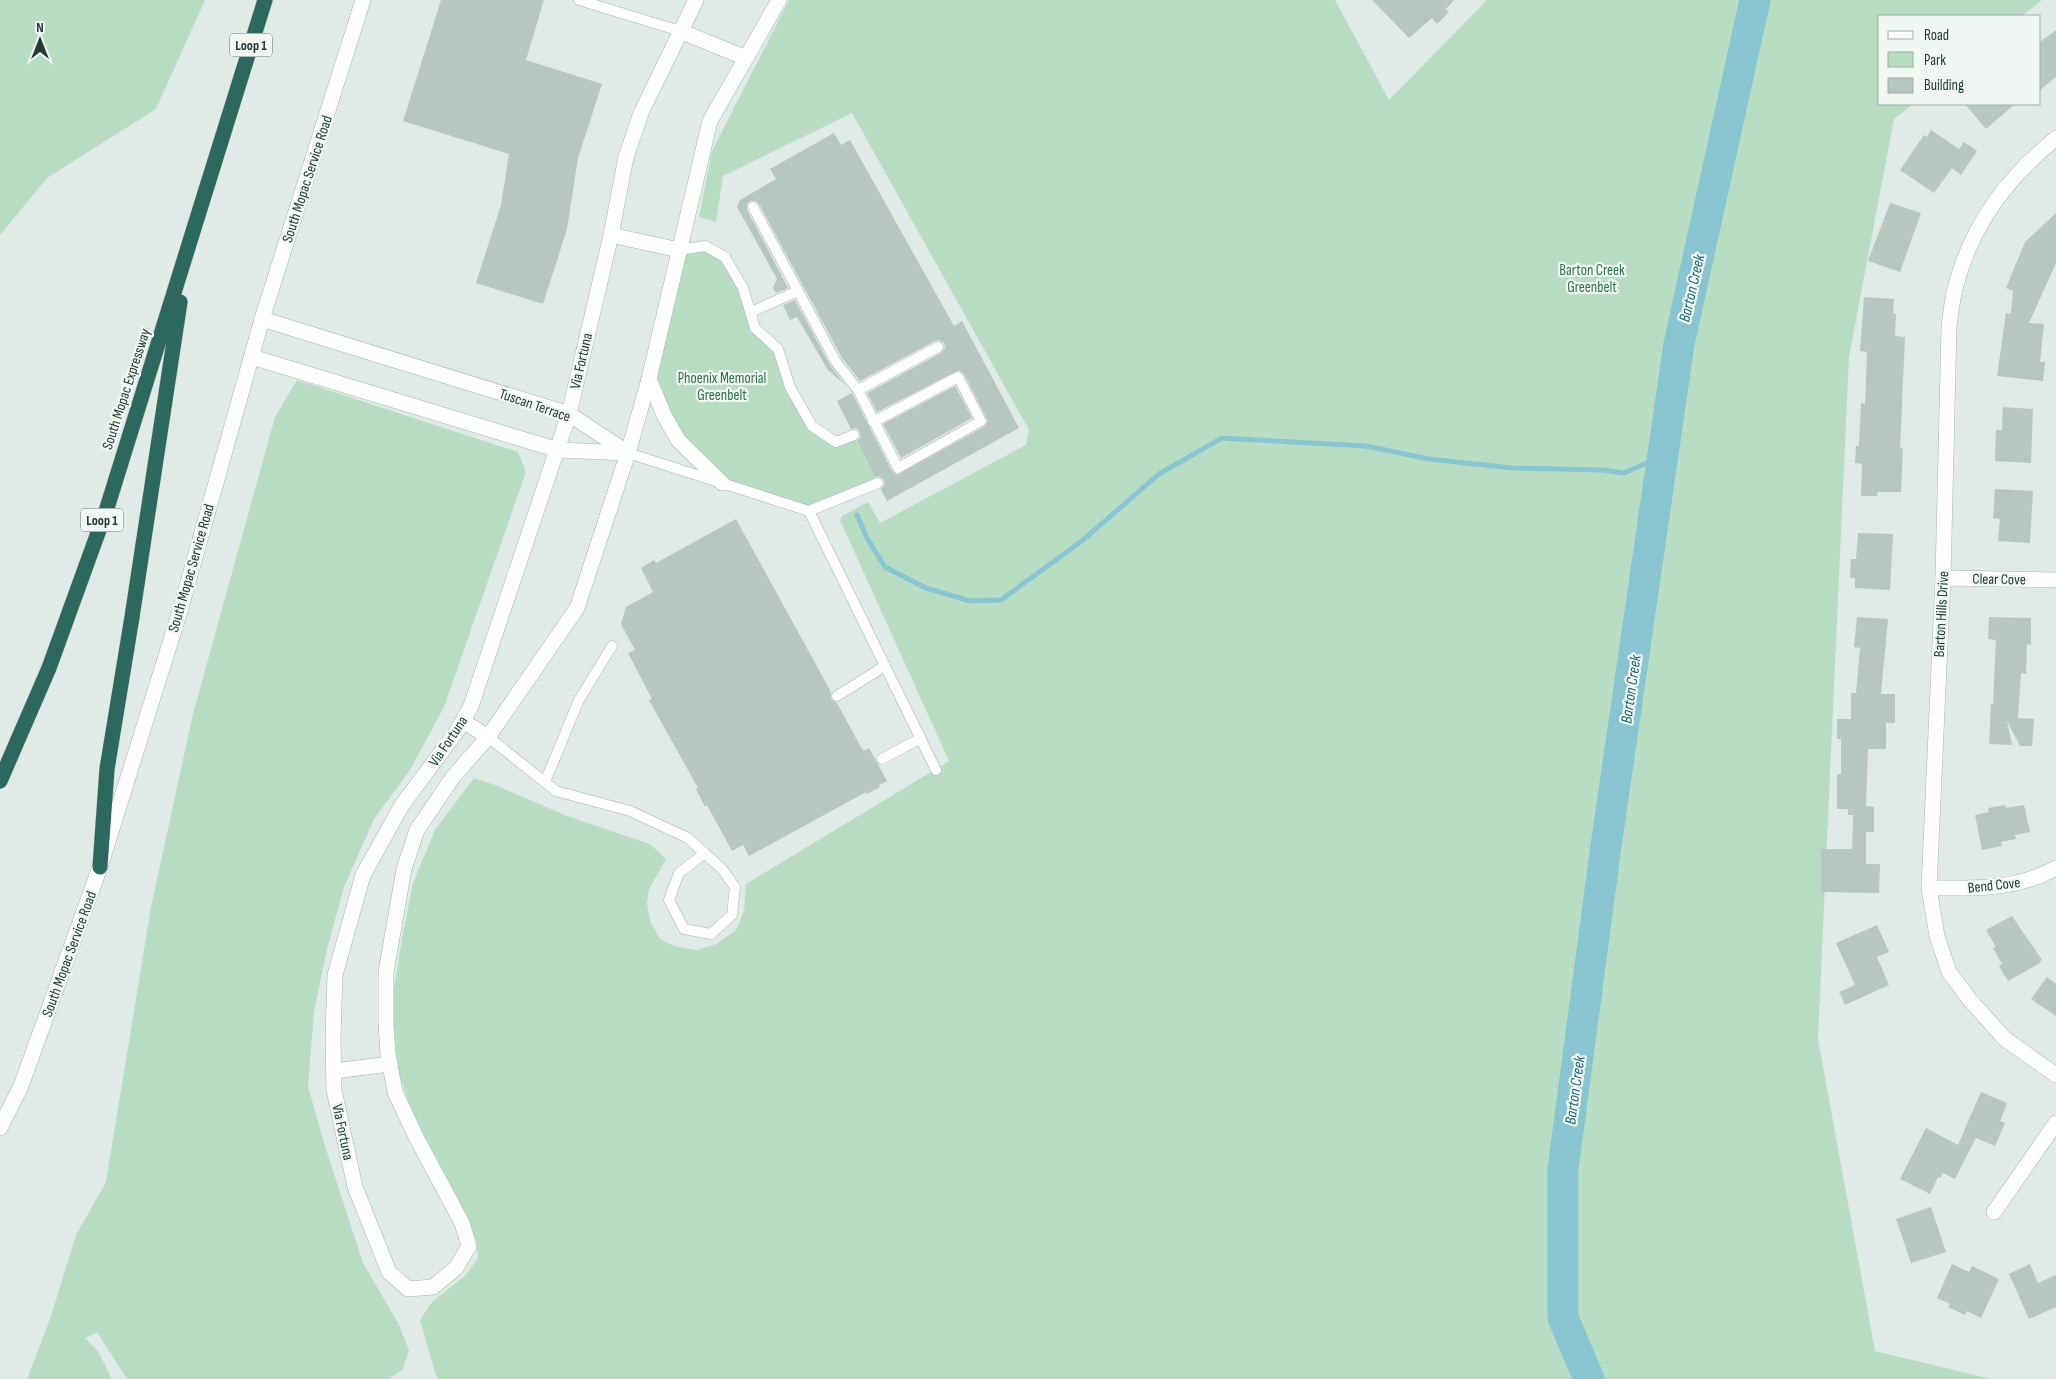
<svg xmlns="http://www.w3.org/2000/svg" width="2056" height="1379" font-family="'Sofia Sans Condensed',sans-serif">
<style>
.green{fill:#b9ddc3}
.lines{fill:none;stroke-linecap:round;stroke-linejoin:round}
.stream{stroke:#88c5d1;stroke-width:5}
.river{stroke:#88c5d1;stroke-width:31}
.building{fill:#b6c6c0}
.lane-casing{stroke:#a3b3ae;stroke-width:11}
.street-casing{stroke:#a3b3ae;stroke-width:16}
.secondary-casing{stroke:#9fb7af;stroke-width:16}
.highway-casing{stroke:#c1c8c6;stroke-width:16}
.lane{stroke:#fff;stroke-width:10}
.street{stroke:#fff;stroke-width:15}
.secondary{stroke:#fff;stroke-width:15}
.highway{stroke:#2c685d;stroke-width:15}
.labels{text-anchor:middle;stroke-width:4.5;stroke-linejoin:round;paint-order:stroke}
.shield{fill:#f1f8f4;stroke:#5f746e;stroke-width:1}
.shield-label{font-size:14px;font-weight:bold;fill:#213c35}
.street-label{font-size:15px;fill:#213c35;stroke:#f1f8f4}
.park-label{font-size:15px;fill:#2b7348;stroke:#f1f8f4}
.water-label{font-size:16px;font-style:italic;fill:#1b6778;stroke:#f1f8f4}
</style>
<rect width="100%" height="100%" fill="#e0ebe7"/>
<!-- green -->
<g class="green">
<path d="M 0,0 L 205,0 L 156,109 L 47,178 L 0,235 Z"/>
<path d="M 789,0 L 1335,0 L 1389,100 L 1487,0 L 2042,0 L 2022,16 L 1880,16 L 1880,104 L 1913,104 L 1894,119 L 1849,357 L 1818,1039 L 1875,1351 L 1991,1379 L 437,1379 L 420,1320 L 432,1302 L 466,1275 L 478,1258 L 476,1241 L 458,1198 L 412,1113 L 397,1066 L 392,1001 L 403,933 L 413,883 L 435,830 L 474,778 L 495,785 L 567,816 L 650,844 L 666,859 L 649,889 L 647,903 L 650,921 L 660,939 L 674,946 L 697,950 L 716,944 L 736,930 L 744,911 L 746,884 L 949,761 L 840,520 L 842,516 L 868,502 L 880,523 L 1026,445 L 1029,430 L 852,113 L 723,176 L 716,222 L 699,217 L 712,151 Z"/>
<path d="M 705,246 L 725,257 L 755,328 L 778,349 L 812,426 L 836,442 L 854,435 L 878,483 L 809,511 L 722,483 L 678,440 L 649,379 L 679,250 Z"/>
<path d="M 297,380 L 518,452 L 526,472 L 444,707 L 410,770 L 374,819 L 344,887 L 327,949 L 314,1012 L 308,1086 L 324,1143 L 363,1263 L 398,1323 L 409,1350 L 403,1369 L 389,1379 L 127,1379 L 97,1332 L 85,1338 L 98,1351 L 112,1379 L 27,1379 L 50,1319 L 76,1235 L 106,1182 L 151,907 L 193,714 L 275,417 Z"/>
</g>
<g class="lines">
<!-- stream -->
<path class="stream" d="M 857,515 L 867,538 L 885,567 L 926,588 L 970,601 L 1001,600 L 1083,540 L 1159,474 L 1222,438 L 1366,446 L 1429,459 L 1512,468 L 1603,470 L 1624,473 L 1662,456"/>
<!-- river -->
<path class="river" d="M 1589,1379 L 1563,1318 L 1563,1169 L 1606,846 L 1679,344 L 1755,0"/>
</g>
<!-- building -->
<g class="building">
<path d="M 441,0 L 544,0 L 526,60 L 602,84 L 578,158 L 567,229 L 543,304 L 476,283 L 501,205 L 509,154 L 403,121 Z"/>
<path d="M 1372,0 L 1454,0 L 1446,9 L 1449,12 L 1437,24 L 1432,18 L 1409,38 Z"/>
<path d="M 2056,30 L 2056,77 L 2040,90 L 2040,42 Z"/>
<path d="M 1965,104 L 2015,104 L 1986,129 Z"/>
<path d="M 1931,130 L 1959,149 L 1964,142 L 1977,151 L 1961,175 L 1952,168 L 1934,193 L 1900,170 L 1924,135 L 1927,137 Z"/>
<path d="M 834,133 L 841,145 L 850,140 L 954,326 L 962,321 L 1019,428 L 887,501 L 881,489 L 885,484 L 884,480 L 879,476 L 875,477 L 857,441 L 861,437 L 860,432 L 856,428 L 851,429 L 837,401 L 852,393 L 892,471 L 897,475 L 984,427 L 988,421 L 964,374 L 959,370 L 877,412 L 867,393 L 941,353 L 945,348 L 944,343 L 939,340 L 935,341 L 860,381 L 842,358 L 759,204 L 756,201 L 750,201 L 747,204 L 747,210 L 788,288 L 776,293 L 773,288 L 777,279 L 737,207 L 740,200 L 776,179 L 770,169 Z"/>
<path d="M 1890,203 L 1921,213 L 1900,272 L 1868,261 Z"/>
<path d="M 2056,213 L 2056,263 L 2029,323 L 2044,324 L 2040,362 L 2045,362 L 2043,381 L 1997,376 L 2006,313 L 2011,314 L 2013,291 L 2006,288 L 2025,242 Z"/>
<path d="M 1864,297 L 1894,299 L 1893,313 L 1896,314 L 1895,336 L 1905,337 L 1900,448 L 1903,448 L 1901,492 L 1878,492 L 1877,496 L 1861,496 L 1862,464 L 1855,463 L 1856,446 L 1859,446 L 1861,403 L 1865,404 L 1867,352 L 1860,351 Z"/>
<path d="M 795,300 L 830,365 L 845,385 L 828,370 L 797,317 L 790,320 L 783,305 Z"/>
<path d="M 955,386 L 972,418 L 901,458 L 883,424 Z"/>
<path d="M 2003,407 L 2033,409 L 2031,463 L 1995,461 L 1996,430 L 2002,430 Z"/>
<path d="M 1995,489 L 2033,491 L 2030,543 L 1998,541 L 2000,519 L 1993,518 Z"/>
<path d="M 736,519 L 831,692 L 831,699 L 837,703 L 863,751 L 869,748 L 887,781 L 879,785 L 880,787 L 867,794 L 866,792 L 749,856 L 743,845 L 732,851 L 707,805 L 705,807 L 696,789 L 698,788 L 649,700 L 652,699 L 628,653 L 635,650 L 621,624 L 626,607 L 653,592 L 641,568 L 654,560 L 656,563 Z"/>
<path d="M 1858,533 L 1893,534 L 1890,590 L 1855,588 L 1855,578 L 1850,578 L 1851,559 L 1856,559 Z"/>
<path d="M 1857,617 L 1888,619 L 1881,694 L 1895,694 L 1895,723 L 1886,723 L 1886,749 L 1868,749 L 1866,806 L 1874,807 L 1874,832 L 1866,832 L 1866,864 L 1880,864 L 1879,893 L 1821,892 L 1821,849 L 1852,849 L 1853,815 L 1848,815 L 1848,809 L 1837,809 L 1837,774 L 1841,774 L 1841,739 L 1837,739 L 1837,719 L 1851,719 L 1851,693 L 1856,693 L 1860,648 L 1854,647 Z"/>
<path d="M 1989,617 L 2031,618 L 2031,645 L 2027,644 L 2026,674 L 2021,673 L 2018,718 L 2034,719 L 2032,746 L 2020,746 L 2007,721 L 2012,745 L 1989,744 L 1991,704 L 1993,704 L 1996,640 L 1988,639 Z"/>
<path d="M 2005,805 L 2006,808 L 2024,805 L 2030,832 L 2015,835 L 2016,839 L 2001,842 L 2002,846 L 1982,850 L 1975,815 L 1989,812 L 1988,808 Z"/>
<path d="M 2012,916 L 2042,960 L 2039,962 L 2040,963 L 2008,981 L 1999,966 L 2002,964 L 1993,948 L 1996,947 L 1986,930 Z"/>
<path d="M 1877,925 L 1889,952 L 1877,957 L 1889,985 L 1845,1005 L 1839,992 L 1855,985 L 1836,943 Z"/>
<path d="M 2047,977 L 2056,984 L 2056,1016 L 2031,999 Z"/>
<path d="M 1981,1092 L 2007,1103 L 2000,1121 L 2005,1123 L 1995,1146 L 1976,1138 L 1955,1179 L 1943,1173 L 1940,1178 L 1938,1177 L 1930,1194 L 1900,1179 L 1926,1128 L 1958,1145 Z"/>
<path d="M 1931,1207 L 1946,1252 L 1911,1263 L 1896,1219 Z"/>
<path d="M 1952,1264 L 1969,1272 L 1972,1266 L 1999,1279 L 1981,1318 L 1967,1311 L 1965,1315 L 1948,1307 L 1950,1304 L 1937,1298 Z"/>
<path d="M 2030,1264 L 2038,1283 L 2056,1275 L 2056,1307 L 2029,1319 L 2009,1274 Z"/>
</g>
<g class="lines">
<defs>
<g id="lane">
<path d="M 579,0 L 680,31"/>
<path d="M 753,207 L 836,362 L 858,390 L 938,347"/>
<path d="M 679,250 L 705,246 L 725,257 L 743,288 L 755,328 L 778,349 L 790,387 L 812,426 L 836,442 L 854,435"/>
<path d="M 751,312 L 798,291"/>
<path d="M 858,390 L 898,468 L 981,421 L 958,377 L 873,422"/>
<path d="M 628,453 L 809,511 L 878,483"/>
<path d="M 809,511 L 936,770"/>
<path d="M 837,696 L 885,666"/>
<path d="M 488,737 L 556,791 L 630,811 L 688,838 L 722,869 L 735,887 L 732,915 L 711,934 L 684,929 L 669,900 L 679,873 L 705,853"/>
<path d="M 882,759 L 921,738"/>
<path d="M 545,782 L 579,700 L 612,646"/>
</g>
<g id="street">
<path d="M 696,0 L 641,113 L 626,157 L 611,235 L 569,414 L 471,706 L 457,731 L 402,805 L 363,875 L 335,975 L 333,1038 L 334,1090 L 355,1187 L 389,1272 L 408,1289 L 433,1287 L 456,1268 L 469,1246 L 462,1223 L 416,1137 L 395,1092 L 388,1054 L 386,1024 L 386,972 L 404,869 L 417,830 L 453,777 L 488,737 L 577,608 L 628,453 L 649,379 L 710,121 L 779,0"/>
<path d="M 680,31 L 746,58"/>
<path d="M 611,235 L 679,250"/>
<path d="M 262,319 L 569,414 L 628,453"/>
<path d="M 252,357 L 558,450 L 626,453"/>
<path d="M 649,379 L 664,415 L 678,440 L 722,483"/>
<path d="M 1943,578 L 2056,580"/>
<path d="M 463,721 L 488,737"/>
<path d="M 1929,888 C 1975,888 2014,891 2056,868"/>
<path d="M 334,1071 L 390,1064"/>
<path d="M 1994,1212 L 2056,1123"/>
</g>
<g id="secondary">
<path d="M 2056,138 C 2007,179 1973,222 1956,285 C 1952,298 1951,313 1949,326 L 1943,578 L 1929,888 L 1937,936 L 1949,972 L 1970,1000 L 2005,1039 L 2056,1075"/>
<path d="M 0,1128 L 21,1086 L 100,867 L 180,611 L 262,319 L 363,0"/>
</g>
<g id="highway">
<path d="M 0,781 L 49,668 L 107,508 L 265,0"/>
<path d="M 100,867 L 107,769 L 132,617 L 180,302"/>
</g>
</defs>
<!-- lane casing -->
<use href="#lane" class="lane-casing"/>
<!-- street casing -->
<use href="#street" class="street-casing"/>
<!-- secondary casing -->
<use href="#secondary" class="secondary-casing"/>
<!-- highway casing -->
<use href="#highway" class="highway-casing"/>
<!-- lane -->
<use href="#lane" class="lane"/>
<!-- street -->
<use href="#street" class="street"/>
<!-- secondary -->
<use href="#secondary" class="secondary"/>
<!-- highway -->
<use href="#highway" class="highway"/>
</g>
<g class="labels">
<!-- shield labels -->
<g class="shield">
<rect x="230" y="33.5" width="42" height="23" rx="4"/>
<rect x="81" y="508.5" width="42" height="23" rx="4"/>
</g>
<g class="shield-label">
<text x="251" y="50">Loop 1</text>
<text x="102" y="525">Loop 1</text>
</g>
<!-- street labels -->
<g class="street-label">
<text transform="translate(307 179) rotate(-72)" y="5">South Mopac Service Road</text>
<text transform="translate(581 361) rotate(-77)" y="5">Via Fortuna</text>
<text transform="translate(126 389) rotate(-72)" y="5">South Mopac Expressway</text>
<text transform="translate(535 405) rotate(19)" y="5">Tuscan Terrace</text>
<text transform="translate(191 568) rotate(-74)" y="5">South Mopac Service Road</text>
<text transform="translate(1999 579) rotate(1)" y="5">Clear Cove</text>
<text transform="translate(1941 614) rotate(-87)" y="5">Barton Hills Drive</text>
<text transform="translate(448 741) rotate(-56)" y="5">Via Fortuna</text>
<text transform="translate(1994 885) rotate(-6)" y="5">Bend Cove</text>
<text transform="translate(69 954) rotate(-70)" y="5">South Mopac Service Road</text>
<text transform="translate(343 1132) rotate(78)" y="5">Via Fortuna</text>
</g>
<!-- park labels -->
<g class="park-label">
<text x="1592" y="275">Barton Creek<tspan x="1592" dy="17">Greenbelt</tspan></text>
<text x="722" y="383">Phoenix Memorial<tspan x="722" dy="17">Greenbelt</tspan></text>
</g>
<!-- water labels -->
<g class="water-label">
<text transform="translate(1691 288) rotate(-77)" y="6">Barton Creek</text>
<text transform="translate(1630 689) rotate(-82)" y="6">Barton Creek</text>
<text transform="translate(1574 1090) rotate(-82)" y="6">Barton Creek</text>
</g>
</g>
<!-- legend -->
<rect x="1878" y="15" width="162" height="90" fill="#f1f8f4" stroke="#9eada8"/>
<rect x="1888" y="31" width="25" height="8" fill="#ffffff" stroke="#9eada8"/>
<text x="1924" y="40" font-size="15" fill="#213c35">Road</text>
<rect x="1888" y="52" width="25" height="15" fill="#b9ddc3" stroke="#9eada8"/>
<text x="1924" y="65" font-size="15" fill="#213c35">Park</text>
<rect x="1888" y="78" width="25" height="15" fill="#b6c6c0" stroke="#9eada8"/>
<text x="1924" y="90" font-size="15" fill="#213c35">Building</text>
<!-- north arrow -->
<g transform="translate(40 40)" stroke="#f1f8f4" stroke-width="4" paint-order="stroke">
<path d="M0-4L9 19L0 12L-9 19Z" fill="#213c35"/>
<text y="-8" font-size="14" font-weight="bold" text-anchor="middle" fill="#213c35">N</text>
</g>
</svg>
